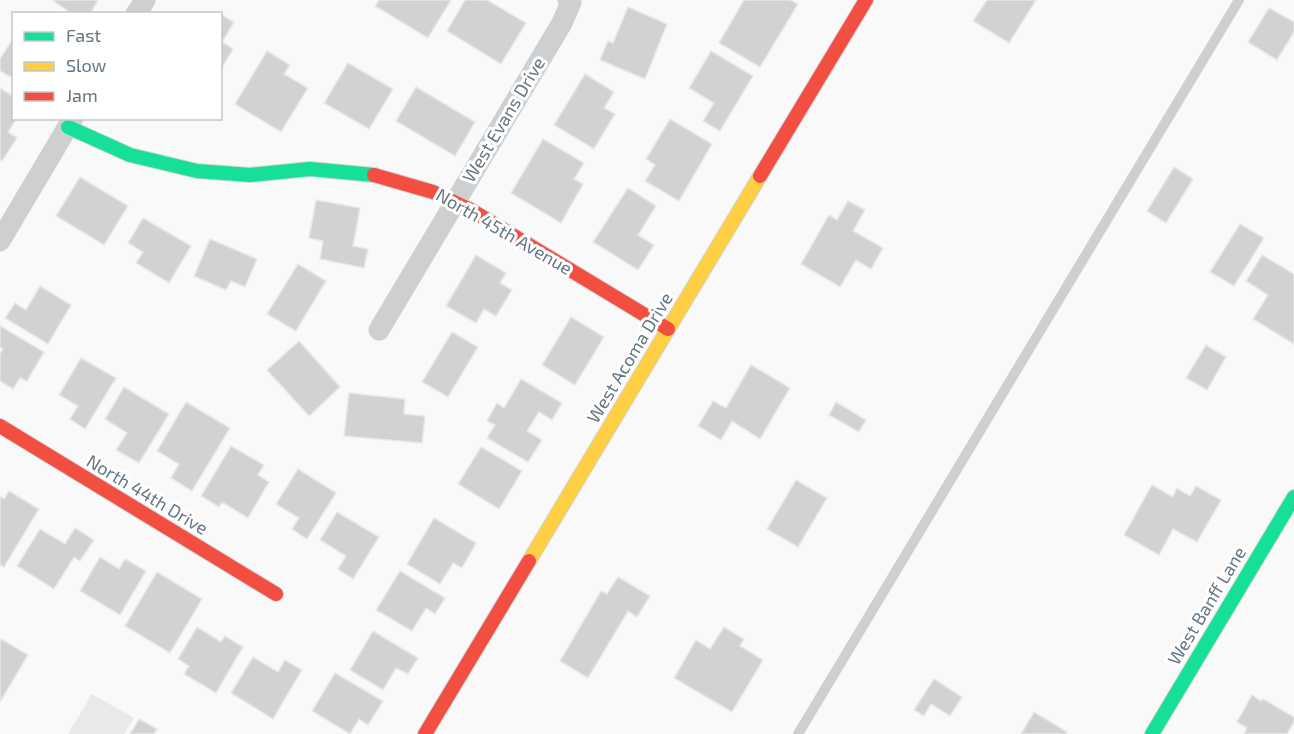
<svg xmlns="http://www.w3.org/2000/svg" width="1294" height="734" font-family="'Exo 2',sans-serif">
<style>
.built{fill:#e8e9e9}
.building{fill:#d0d2d3;stroke:#e8e8e8;stroke-width:1.5}
.lines{fill:none;stroke-linecap:round;stroke-linejoin:round}
.fast-casing{stroke:#d5d6d7;stroke-width:16}
.slow-casing{stroke:#d5d6d7;stroke-width:16}
.jam-casing{stroke:#d5d6d7;stroke-width:16}
.lane{stroke:#cecfd0;stroke-width:10}
.street{stroke:#cecfd0;stroke-width:21}
.fast{stroke:#16e098;stroke-width:14}
.slow{stroke:#ffcf43;stroke-width:14}
.jam{stroke:#f24e42;stroke-width:14}
.labels{text-anchor:middle;stroke-width:6;stroke-linejoin:round;paint-order:stroke}
.street-label{font-size:18px;fill:#657683;stroke:#fff}
</style>
<rect width="100%" height="100%" fill="#f9f9f9"/>
<!-- built -->
<path class="built" d="M 92,694 L 134,718 L 124,734 L 68,734 Z"/>
<!-- building -->
<g class="building">
<path d="M 52,0 L 98,0 L 90,14 L 72,14 Z"/>
<path d="M 379,0 L 451,0 L 428,38 L 375,6 Z"/>
<path d="M 465,0 L 487,0 L 526,23 L 501,64 L 447,31 Z"/>
<path d="M 744,0 L 790,0 L 798,4 L 760,67 L 719,43 Z"/>
<path d="M 987,0 L 1036,0 L 1009,43 L 973,21 Z"/>
<path d="M 628,7 L 667,24 L 645,79 L 600,60 L 608,41 L 613,43 Z"/>
<path d="M 1269,8 L 1294,22 L 1294,32 L 1277,60 L 1248,42 Z"/>
<path d="M 220,14 L 234,22 L 222,42 L 233,49 L 220,71 Z"/>
<path d="M 14,37 L 14,79 L 0,71 L 0,59 Z"/>
<path d="M 267,51 L 290,65 L 284,74 L 308,88 L 281,132 L 235,104 Z"/>
<path d="M 711,51 L 753,76 L 720,131 L 703,121 L 714,103 L 689,88 Z"/>
<path d="M 348,63 L 393,89 L 369,129 L 324,103 Z"/>
<path d="M 585,74 L 614,92 L 604,108 L 615,114 L 594,149 L 554,125 Z"/>
<path d="M 416,87 L 475,122 L 455,156 L 396,121 Z"/>
<path d="M 0,88 L 14,97 L 14,118 L 17,118 L 8,132 L 17,138 L 2,161 L 0,159 Z"/>
<path d="M 670,119 L 712,144 L 679,201 L 645,181 L 655,165 L 646,159 Z"/>
<path d="M 543,139 L 584,163 L 574,179 L 583,184 L 561,223 L 511,193 Z"/>
<path d="M 1174,167 L 1193,179 L 1166,223 L 1147,211 Z"/>
<path d="M 80,177 L 128,206 L 104,245 L 56,216 Z"/>
<path d="M 628,188 L 656,206 L 638,235 L 654,245 L 638,270 L 593,242 Z"/>
<path d="M 316,200 L 360,208 L 353,246 L 368,249 L 364,268 L 320,259 L 323,241 L 309,238 Z"/>
<path d="M 848,201 L 865,210 L 853,231 L 883,248 L 871,269 L 856,260 L 840,287 L 801,264 L 829,215 L 837,220 Z"/>
<path d="M 143,218 L 191,246 L 169,283 L 136,263 L 143,252 L 128,243 Z"/>
<path d="M 1240,224 L 1264,238 L 1234,286 L 1210,272 Z"/>
<path d="M 210,239 L 257,259 L 245,287 L 231,281 L 226,290 L 194,276 Z"/>
<path d="M 476,255 L 506,273 L 500,283 L 512,290 L 496,316 L 484,309 L 476,323 L 446,306 Z"/>
<path d="M 1262,255 L 1294,274 L 1294,344 L 1253,319 L 1268,295 L 1246,281 Z"/>
<path d="M 298,264 L 326,281 L 296,331 L 267,314 Z"/>
<path d="M 40,286 L 71,305 L 48,344 L 5,318 L 15,303 L 26,310 Z"/>
<path d="M 571,317 L 604,337 L 575,385 L 542,365 Z"/>
<path d="M 0,326 L 44,352 L 27,381 L 20,378 L 13,389 L 0,381 L 0,354 L 3,349 L 0,347 Z"/>
<path d="M 452,332 L 478,347 L 448,397 L 422,382 Z"/>
<path d="M 299,341 L 340,387 L 309,416 L 267,370 Z"/>
<path d="M 1206,345 L 1226,357 L 1207,390 L 1186,378 Z"/>
<path d="M 81,358 L 116,378 L 85,429 L 70,419 L 78,406 L 59,395 Z"/>
<path d="M 751,365 L 790,388 L 760,439 L 732,421 L 721,440 L 698,426 L 713,401 L 726,408 Z"/>
<path d="M 521,379 L 562,403 L 552,420 L 539,412 L 527,431 L 542,440 L 528,462 L 487,438 L 495,425 L 487,421 L 497,403 L 504,408 Z"/>
<path d="M 124,387 L 169,414 L 139,463 L 116,450 L 127,433 L 105,419 Z"/>
<path d="M 349,393 L 405,399 L 404,414 L 425,416 L 422,443 L 344,436 Z"/>
<path d="M 186,402 L 230,428 L 192,491 L 171,478 L 179,464 L 157,451 Z"/>
<path d="M 836,402 L 866,420 L 859,432 L 829,415 Z"/>
<path d="M 231,446 L 264,465 L 258,475 L 269,482 L 248,518 L 222,502 L 219,507 L 201,496 Z"/>
<path d="M 481,447 L 522,471 L 499,509 L 458,484 Z"/>
<path d="M 298,469 L 336,493 L 307,539 L 292,529 L 299,518 L 276,504 Z"/>
<path d="M 796,480 L 827,498 L 798,547 L 767,529 Z"/>
<path d="M 1152,485 L 1173,497 L 1177,488 L 1190,496 L 1196,486 L 1221,500 L 1197,542 L 1173,529 L 1159,555 L 1124,535 Z"/>
<path d="M 9,491 L 39,509 L 4,567 L 0,565 L 0,496 L 4,499 Z"/>
<path d="M 337,512 L 379,537 L 353,579 L 338,569 L 346,556 L 320,540 Z"/>
<path d="M 434,518 L 476,543 L 462,568 L 453,563 L 440,584 L 407,564 Z"/>
<path d="M 75,528 L 94,540 L 80,561 L 74,557 L 54,589 L 17,566 L 40,529 L 65,544 Z"/>
<path d="M 100,557 L 119,569 L 125,559 L 146,571 L 120,615 L 80,591 Z"/>
<path d="M 400,571 L 445,598 L 435,614 L 426,608 L 412,631 L 376,610 Z"/>
<path d="M 157,572 L 202,599 L 170,653 L 125,626 Z"/>
<path d="M 618,577 L 650,596 L 637,617 L 628,611 L 588,678 L 560,661 L 601,591 L 607,594 Z"/>
<path d="M 197,627 L 221,642 L 225,636 L 243,647 L 216,693 L 184,674 L 189,666 L 178,659 Z"/>
<path d="M 724,627 L 744,639 L 740,646 L 763,660 L 732,712 L 674,678 L 696,640 L 710,649 Z"/>
<path d="M 373,631 L 418,658 L 408,674 L 396,668 L 383,690 L 350,670 Z"/>
<path d="M 1,639 L 28,655 L 0,702 L 0,640 Z"/>
<path d="M 253,657 L 278,672 L 285,660 L 302,670 L 273,719 L 231,693 Z"/>
<path d="M 335,673 L 383,701 L 368,725 L 359,719 L 350,734 L 312,711 Z"/>
<path d="M 934,679 L 962,697 L 950,716 L 931,704 L 924,716 L 914,710 Z"/>
<path d="M 1252,695 L 1261,701 L 1263,699 L 1294,717 L 1294,722 L 1287,734 L 1244,734 L 1247,728 L 1237,722 Z"/>
<path d="M 1034,712 L 1067,732 L 1066,734 L 1021,734 Z"/>
<path d="M 139,719 L 157,729 L 154,733 L 156,734 L 130,734 Z"/>
</g>
<g class="lines">
<defs>
<g id="fast">
<path d="M 68,127 L 130,155 L 197,171 L 250,175 L 310,169 L 374,175"/>
<path d="M 1152,734 L 1294,497"/>
</g>
<path id="slow" d="M 529,561 L 760,176"/>
<g id="jam">
<path d="M 374,175 L 433,192 L 471,210 L 668,329"/>
<path d="M 760,176 L 866,0"/>
<path d="M 0,426 L 276,594"/>
<path d="M 425,734 L 529,561"/>
</g>
</defs>
<!-- fast casing -->
<use href="#fast" class="fast-casing"/>
<!-- slow casing -->
<use href="#slow" class="slow-casing"/>
<!-- jam casing -->
<use href="#jam" class="jam-casing"/>
<!-- lane -->
<path class="lane" d="M 798,734 L 1239,0"/>
<!-- street -->
<g class="street">
<path d="M 136,14 L 145,0"/>
<path d="M 0,241 L 73,118"/>
<path d="M 379,330 L 562,23 L 571,2 L 568,0"/>
</g>
<!-- fast -->
<use href="#fast" class="fast"/>
<!-- slow -->
<use href="#slow" class="slow"/>
<!-- jam -->
<use href="#jam" class="jam"/>
</g>
<g class="labels">
<!-- street labels -->
<g class="street-label">
<text transform="translate(504 120) rotate(-59)" y="6">West Evans Drive</text>
<text transform="translate(504 232) rotate(30)" y="6">North 45th Avenue</text>
<text transform="translate(630 358) rotate(-59)" y="6">West Acoma Drive</text>
<text transform="translate(147 495) rotate(31)" y="6">North 44th Drive</text>
<text transform="translate(1207 606) rotate(-59)" y="6">West Banff Lane</text>
</g>
</g>
<!-- legend -->
<rect x="12" y="12" width="210" height="108" fill="#ffffff" stroke="#c1c8cd" stroke-width="1.5"/>
<rect x="24" y="32" width="30" height="9" fill="#16e098" stroke="#c1c8cd" stroke-width="1.5"/>
<text x="66" y="42" font-size="18" fill="#657683">Fast</text>
<rect x="24" y="62" width="30" height="9" fill="#ffcf43" stroke="#c1c8cd" stroke-width="1.5"/>
<text x="66" y="72" font-size="18" fill="#657683">Slow</text>
<rect x="24" y="92" width="30" height="9" fill="#f24e42" stroke="#c1c8cd" stroke-width="1.5"/>
<text x="66" y="102" font-size="18" fill="#657683">Jam</text>
</svg>
